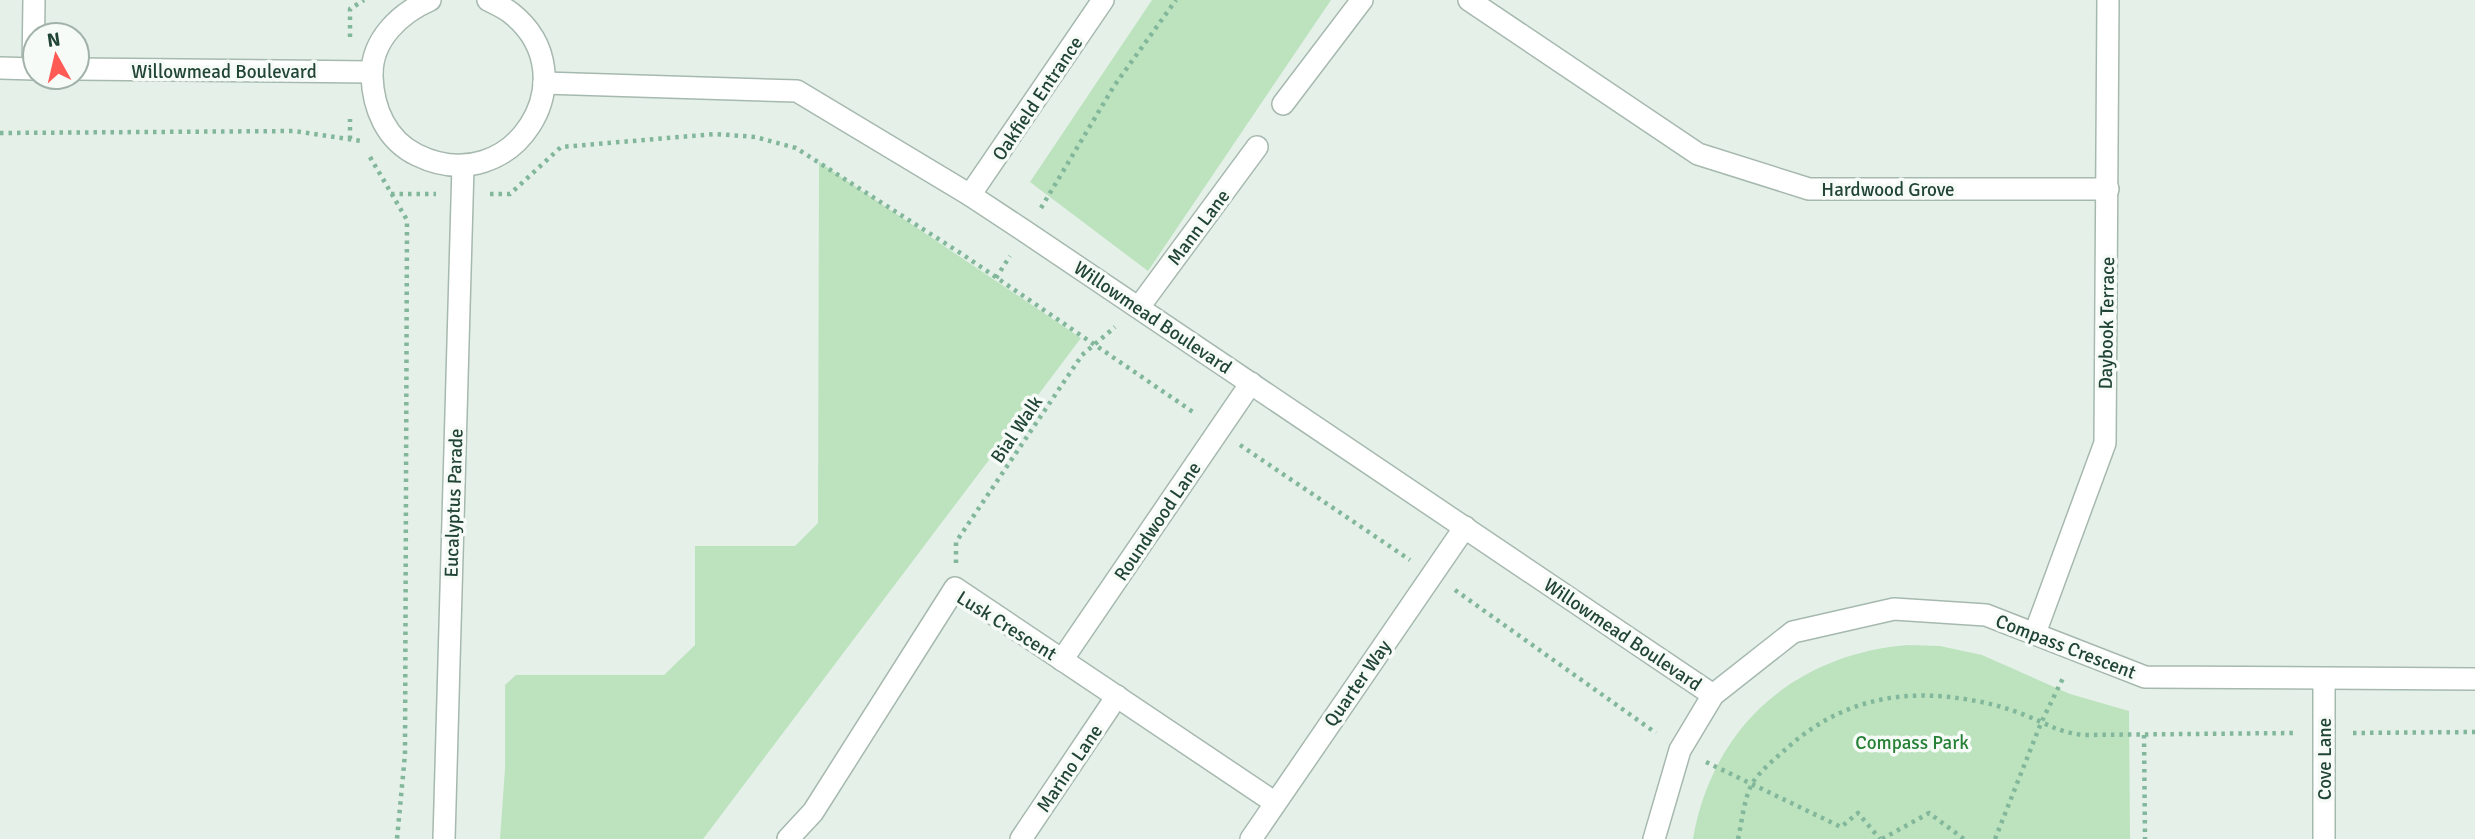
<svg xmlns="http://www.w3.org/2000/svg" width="2475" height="839" font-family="Signika,sans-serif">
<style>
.green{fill:#bce3be}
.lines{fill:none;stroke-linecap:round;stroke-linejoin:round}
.minor-casing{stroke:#a6b9af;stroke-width:24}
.path{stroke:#82b79b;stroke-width:4.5;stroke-dasharray:3.5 5;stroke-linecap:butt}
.minor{stroke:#fff;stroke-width:21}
.labels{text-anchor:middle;stroke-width:7;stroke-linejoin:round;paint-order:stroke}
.street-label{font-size:19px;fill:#214534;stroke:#f7fbf8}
.park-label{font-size:19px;fill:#268136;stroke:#f7fbf8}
</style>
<rect width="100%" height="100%" fill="#e5f0e9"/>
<!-- green -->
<g class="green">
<path d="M 1152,0 L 1331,0 L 1148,271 L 1030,182 Z"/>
<path d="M 819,162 L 1081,338 L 703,839 L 500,839 L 505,769 L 505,685 L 516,675 L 664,675 L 695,645 L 695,546 L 795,546 L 818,523 Z"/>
<path d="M 1908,645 L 1940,646 L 1982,655 L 2070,694 L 2129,711 L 2130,839 L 1693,839 C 1712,727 1795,654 1908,645 Z"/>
</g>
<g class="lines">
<defs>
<g id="minor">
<path d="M 430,0 C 400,13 371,40 372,76 C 373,108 386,140 417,155 C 513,202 591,76 511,13 C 505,8 496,4 488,0"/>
<path d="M 1469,0 L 1698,154 L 1809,189 L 2108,189"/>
<path d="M 0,68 L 35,69"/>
<path d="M 33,69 L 34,0"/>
<path d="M 77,69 L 372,72"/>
<path d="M 544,83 L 797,91 L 970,195 L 1026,232 L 1713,695"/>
<path d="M 1283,104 L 1362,0"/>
<path d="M 970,195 L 1103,0"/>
<path d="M 1139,307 L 1257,147"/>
<path d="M 2035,633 L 2105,443 L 2108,0"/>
<path d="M 1062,660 L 1251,383"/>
<path d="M 2324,679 L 2324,839"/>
<path d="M 444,839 L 463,166"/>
<path d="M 788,839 L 813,812 L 955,588 L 1274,802"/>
<path d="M 1021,839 L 1117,696"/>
<path d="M 1251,839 L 1465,527"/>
<path d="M 1654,839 L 1680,750 L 1713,695 L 1793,632 L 1894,609 L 1986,615 L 2145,677 L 2475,679"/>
</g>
</defs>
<!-- minor casing -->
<use href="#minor" class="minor-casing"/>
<!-- path -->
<g class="path">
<path d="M 350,37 L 350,9 L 364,0"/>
<path d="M 0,133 L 294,131 L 361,141"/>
<path d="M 350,139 L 350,119"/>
<path d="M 370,157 L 407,220 L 405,754 L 397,839"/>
<path d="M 391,194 L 436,194"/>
<path d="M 490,194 L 510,194 L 561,147 L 715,134 L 755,137 L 796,148 L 962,254 L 1196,414"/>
<path d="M 1041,208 L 1114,86 L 1176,0"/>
<path d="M 996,278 L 1010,256"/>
<path d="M 1240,445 L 1410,560"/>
<path d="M 956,563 L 956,542 L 1082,355 L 1115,327"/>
<path d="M 1455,590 L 1656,733"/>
<path d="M 2353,733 L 2475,732"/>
<path d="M 2144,735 L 2145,839"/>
<path d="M 1706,762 L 1841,827 L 1858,813 L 1880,839"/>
<path d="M 1738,839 C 1742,822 1744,797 1753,782 C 1761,770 1776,758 1787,748 C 1842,699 1904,687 1976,701 C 1993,704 2010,709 2027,716 C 2050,725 2056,731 2082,735 L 2295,733"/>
<path d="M 1882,839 L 1929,813 L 1964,839"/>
<path d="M 1995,839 L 2041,723 L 2064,676"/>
</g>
<!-- minor -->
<use href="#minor" class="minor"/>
</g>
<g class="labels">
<!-- street labels -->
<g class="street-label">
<text x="224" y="78">Willowmead Boulevard</text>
<text transform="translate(1037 98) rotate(-56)" y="7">Oakfield Entrance</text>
<text x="1888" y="196">Hardwood Grove</text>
<text transform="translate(1198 227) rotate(-53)" y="7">Mann Lane</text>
<text transform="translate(1153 317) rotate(34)" y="7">Willowmead Boulevard</text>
<text transform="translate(2106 323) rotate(-89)" y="7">Daybook Terrace</text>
<text transform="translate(1016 429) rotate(-56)" y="7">Bial Walk</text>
<text transform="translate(453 503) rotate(-88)" y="7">Eucalyptus Parade</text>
<text transform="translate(1157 521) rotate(-56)" y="7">Roundwood Lane</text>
<text transform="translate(1007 625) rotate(32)" y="7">Lusk Crescent</text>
<text transform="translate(1623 634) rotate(34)" y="7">Willowmead Boulevard</text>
<text transform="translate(2066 646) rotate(21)" y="7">Compass Crescent</text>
<text transform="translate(1357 683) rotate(-55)" y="7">Quarter Way</text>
<text transform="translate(2324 759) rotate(-90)" y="7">Cove Lane</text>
<text transform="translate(1069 768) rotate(-56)" y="7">Marino Lane</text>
</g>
<!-- park labels -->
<g class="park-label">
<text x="1912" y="749">Compass Park</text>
</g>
</g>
<!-- north arrow -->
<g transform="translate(56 56) rotate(352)"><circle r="33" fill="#f7fbf8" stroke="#a1b2aa" stroke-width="2"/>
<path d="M0-5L12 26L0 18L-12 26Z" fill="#ff5b54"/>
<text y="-10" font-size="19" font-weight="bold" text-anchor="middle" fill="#214534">N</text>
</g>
</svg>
